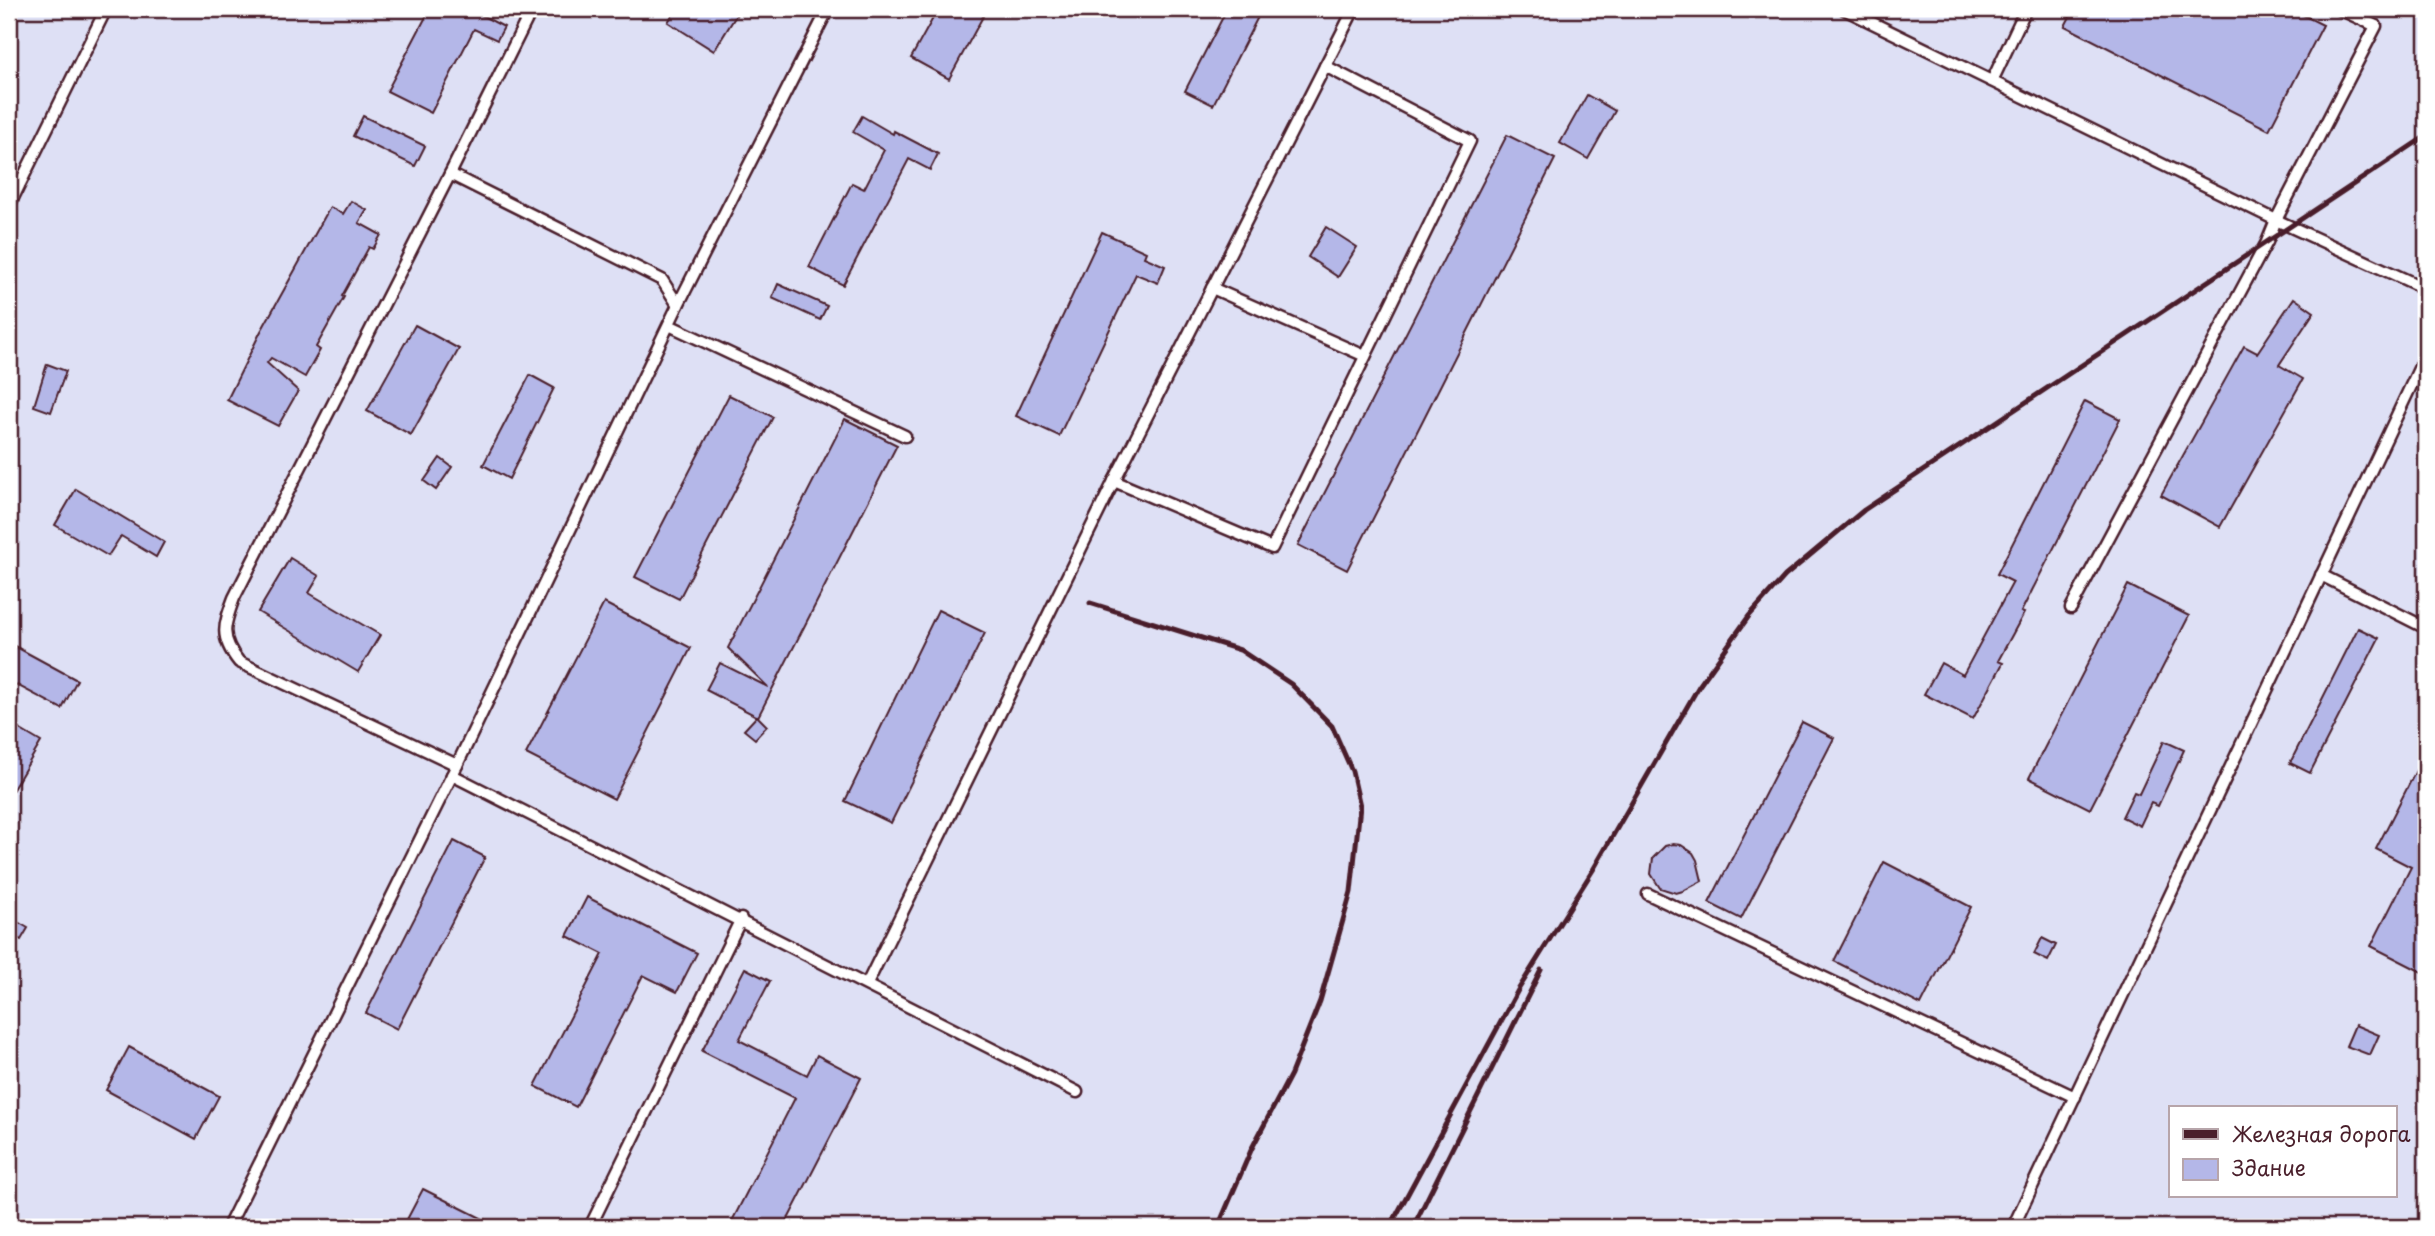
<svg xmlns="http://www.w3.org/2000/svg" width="2435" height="1236" font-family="'Playpen Sans',sans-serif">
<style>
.built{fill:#dee0f5;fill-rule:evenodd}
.building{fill:#b4b7e8;stroke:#4a1f2b;stroke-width:2}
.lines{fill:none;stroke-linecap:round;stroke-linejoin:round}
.service-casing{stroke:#4a1f2b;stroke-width:15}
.service{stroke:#fff;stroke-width:10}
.rail{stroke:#4a1f2b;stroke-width:5}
</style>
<rect width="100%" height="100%" fill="#f0f1fa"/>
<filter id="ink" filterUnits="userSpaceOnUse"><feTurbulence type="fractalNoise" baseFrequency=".0143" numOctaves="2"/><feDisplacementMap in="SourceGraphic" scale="14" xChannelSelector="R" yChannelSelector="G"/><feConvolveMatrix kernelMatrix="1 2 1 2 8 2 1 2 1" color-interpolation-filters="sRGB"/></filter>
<g filter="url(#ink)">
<!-- built -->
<path class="built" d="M 9,9 L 2426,9 L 2426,1227 L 9,1227 ZM 2171,1108 L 2395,1108 L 2395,1196 L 2171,1196 Z"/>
<!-- building -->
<g class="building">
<path d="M 430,9 L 484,9 L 481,15 L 504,27 L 497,40 L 474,29 L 431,113 L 387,91 Z"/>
<path d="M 676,9 L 740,9 L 714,51 L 668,22 Z"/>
<path d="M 938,9 L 987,9 L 949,79 L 911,58 Z"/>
<path d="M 1227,9 L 1262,9 L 1213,105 L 1185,91 Z"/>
<path d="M 2074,9 L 2291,9 L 2323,25 L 2269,130 L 2065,26 Z"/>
<path d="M 1587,95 L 1615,111 L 1588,159 L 1560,143 Z"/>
<path d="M 363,116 L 425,146 L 415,166 L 353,136 Z"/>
<path d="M 862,116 L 893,134 L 894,131 L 938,154 L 930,170 L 909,159 L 843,285 L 809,267 L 852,183 L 864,189 L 884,150 L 853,132 Z"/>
<path d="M 1507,135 L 1555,159 L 1347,570 L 1298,545 Z"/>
<path d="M 351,201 L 367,210 L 359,223 L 381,235 L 373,249 L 369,247 L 342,296 L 344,297 L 316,347 L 320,350 L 305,377 L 271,358 L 267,363 L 298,391 L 278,426 L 227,400 L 260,333 L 330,207 L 343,214 Z"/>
<path d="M 1326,227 L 1357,247 L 1338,277 L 1308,257 Z"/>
<path d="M 1102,232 L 1146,252 L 1144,257 L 1165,266 L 1158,283 L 1136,274 L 1059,436 L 1016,416 Z"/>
<path d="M 778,284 L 827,306 L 820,320 L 772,298 Z"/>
<path d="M 2294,298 L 2314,312 L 2279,365 L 2303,379 L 2220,527 L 2161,495 L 2244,346 L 2257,353 Z"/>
<path d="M 415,325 L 459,349 L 411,435 L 367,411 Z"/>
<path d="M 47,364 L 66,371 L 51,412 L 34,406 Z"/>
<path d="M 530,375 L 554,388 L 509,479 L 483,465 Z"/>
<path d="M 729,395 L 773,417 L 679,599 L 635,577 Z"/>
<path d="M 2085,401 L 2120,419 L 2021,612 L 2024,613 L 1998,661 L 2003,663 L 1973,719 L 1924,694 L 1941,663 L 1963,675 L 2013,582 L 1997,574 Z"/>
<path d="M 845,419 L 897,445 L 758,717 L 706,690 L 720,663 L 768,687 L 728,648 Z"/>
<path d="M 440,458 L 452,467 L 436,490 L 424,481 Z"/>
<path d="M 76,489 L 164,542 L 156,557 L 121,536 L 108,556 L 55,525 Z"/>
<path d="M 290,558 L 319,576 L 309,593 L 380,635 L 358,672 L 258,612 Z"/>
<path d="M 2128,585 L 2189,616 L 2090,809 L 2029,778 Z"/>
<path d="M 604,603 L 691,648 L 614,799 L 526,754 Z"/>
<path d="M 938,610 L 985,633 L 891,823 L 845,801 Z"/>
<path d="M 2358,628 L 2379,638 L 2310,773 L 2290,763 Z"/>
<path d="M 9,643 L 77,680 L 62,709 L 9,681 Z"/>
<path d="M 757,716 L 767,726 L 755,739 L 744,730 Z"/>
<path d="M 1802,722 L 1834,738 L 1741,919 L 1709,903 Z"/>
<path d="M 9,723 L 41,742 L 9,796 Z"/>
<path d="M 2164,741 L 2184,750 L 2158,806 L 2151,803 L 2140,826 L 2122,817 L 2134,792 L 2139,794 Z"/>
<path d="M 2426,751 L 2426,974 L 2371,946 L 2411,867 L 2376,849 Z"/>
<path d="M 454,841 L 485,857 L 397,1029 L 366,1013 Z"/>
<path d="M 1673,844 L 1681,845 L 1693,853 L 1697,860 L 1702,881 L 1683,891 L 1676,893 L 1660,888 L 1651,874 L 1653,858 L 1665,846 Z"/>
<path d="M 1884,862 L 1971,907 L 1921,1005 L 1834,961 Z"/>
<path d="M 587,897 L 697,953 L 677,992 L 643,975 L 576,1107 L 535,1086 L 603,954 L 567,936 Z"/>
<path d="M 9,917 L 28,928 L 21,940 L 9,933 Z"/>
<path d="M 2042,938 L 2056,945 L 2048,961 L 2034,954 Z"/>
<path d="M 745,968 L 770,981 L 739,1040 L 807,1075 L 817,1055 L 861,1078 L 784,1227 L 729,1227 L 795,1098 L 702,1051 Z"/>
<path d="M 2355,1025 L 2379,1035 L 2370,1055 L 2346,1046 Z"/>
<path d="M 129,1047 L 219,1096 L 196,1139 L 106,1090 Z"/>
<path d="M 423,1189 L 499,1227 L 403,1227 Z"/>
</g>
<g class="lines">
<defs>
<g id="service">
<path d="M 1844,9 L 2276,220 L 2426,289"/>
<path d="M 1992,81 L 2026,9"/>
<path d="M 450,174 L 662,280 L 678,305"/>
<path d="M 9,206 L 106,9"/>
<path d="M 1212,288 L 1365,356"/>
<path d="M 669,325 L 905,436"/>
<path d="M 1114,481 L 1272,548 L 1470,141 L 1325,66"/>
<path d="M 2321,575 L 2426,628"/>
<path d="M 2071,608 L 2267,242 L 2276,220 L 2376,26 L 2339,9"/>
<path d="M 457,765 L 239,662 C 219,637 224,625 234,598 L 450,174 L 532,9"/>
<path d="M 452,775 L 1077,1092"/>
<path d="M 1648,894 L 2075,1097"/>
<path d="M 867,984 L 1114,481 L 1354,9"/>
<path d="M 228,1227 L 457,765 L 678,305 L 828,9"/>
<path d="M 590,1227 L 741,919"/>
<path d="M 2013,1227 L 2426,354"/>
</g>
</defs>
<!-- service casing -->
<use href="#service" class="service-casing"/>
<!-- service -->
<use href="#service" class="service"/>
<!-- rail -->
<g class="rail">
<path d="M 1090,603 L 1240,650 L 1291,684 L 1332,726 L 1352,771 L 1360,806 L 1351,892 L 1320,1001 L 1291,1074 L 1252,1148 L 1218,1227"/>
<path d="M 1390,1227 L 1518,990 L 1593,870 L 1699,686 L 1749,616 L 1785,576 L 1864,510 L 2426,136"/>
<path d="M 1413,1227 L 1541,970"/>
</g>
</g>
</g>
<!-- margin -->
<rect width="2435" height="1236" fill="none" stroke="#fff" stroke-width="35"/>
<rect x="18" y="18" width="2400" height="1201" fill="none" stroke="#4a1f2b" stroke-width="2.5" filter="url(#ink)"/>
<!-- legend -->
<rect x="2169" y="1106" width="228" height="91" fill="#ffffff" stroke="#b7a5aa" stroke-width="2"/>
<rect x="2183" y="1129" width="35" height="10" fill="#4a1f2b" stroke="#b7a5aa" stroke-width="2"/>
<text x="2232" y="1142" font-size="21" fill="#4a1f2b">Железная дорога</text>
<rect x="2183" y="1159" width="35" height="21" fill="#b4b7e8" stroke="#b7a5aa" stroke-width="2"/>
<text x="2232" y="1176" font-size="21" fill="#4a1f2b">Здание</text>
</svg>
